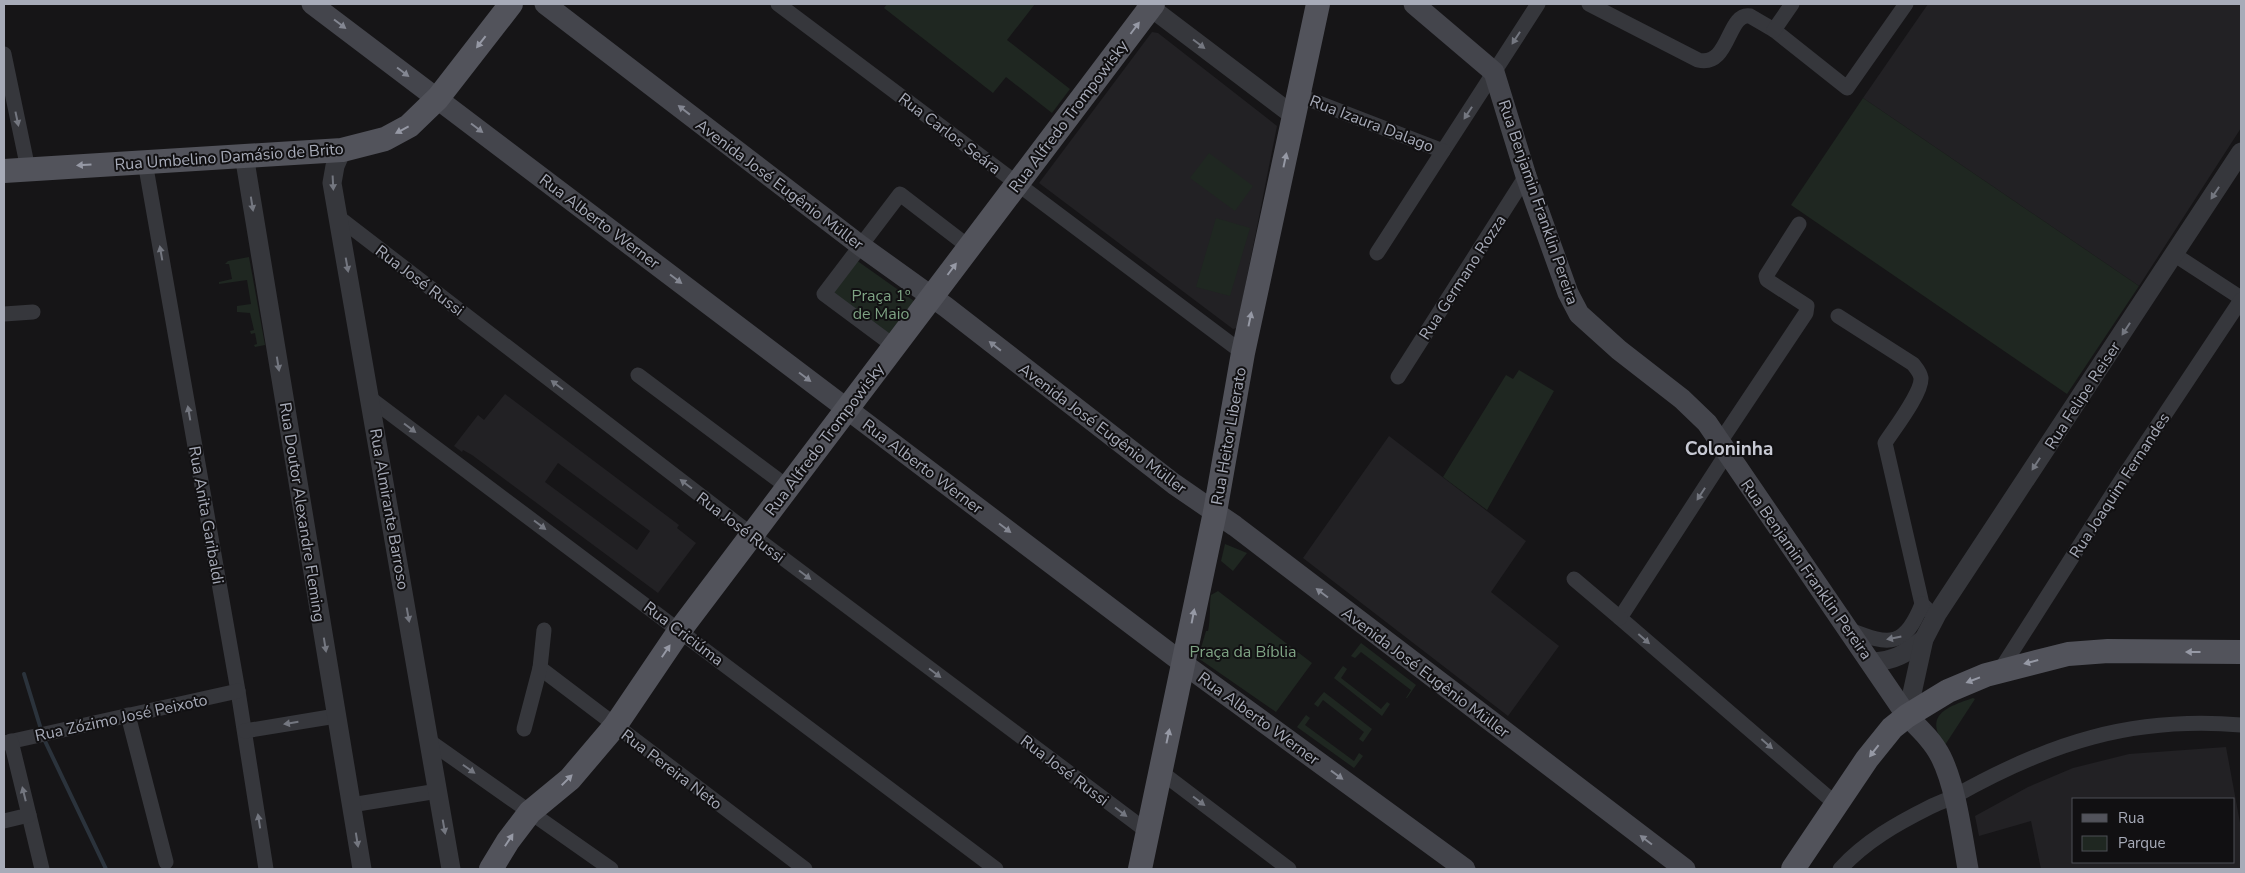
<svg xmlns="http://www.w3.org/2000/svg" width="2245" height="873" font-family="'Nunito Sans',sans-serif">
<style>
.built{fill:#222124;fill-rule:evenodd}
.green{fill:#1f2721}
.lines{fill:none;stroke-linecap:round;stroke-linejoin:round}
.stream{stroke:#2b333c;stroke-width:4}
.minor{stroke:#36373c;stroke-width:15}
.tertiary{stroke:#36373c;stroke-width:19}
.secondary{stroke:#44454c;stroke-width:21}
.primary{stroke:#52535b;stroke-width:24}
.oneway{fill:#848792}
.oneway2{fill:#9699a5}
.oneway3{fill:#747780}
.labels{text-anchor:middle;stroke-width:4;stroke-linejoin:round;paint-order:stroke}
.street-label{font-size:16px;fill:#a7abb8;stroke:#111012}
.park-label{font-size:16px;fill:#7ea384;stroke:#111012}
.quarter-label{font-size:19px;font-weight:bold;fill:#c8cad4;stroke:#111012}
</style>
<rect width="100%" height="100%" fill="#161517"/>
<!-- built -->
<g class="built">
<path d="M 1928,4 L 2241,4 L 2241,128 L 2139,286 L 1863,98 Z"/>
<path d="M 1152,32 L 1158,33 L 1277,126 L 1237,328 L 1233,329 L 1039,183 Z"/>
<path d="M 505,394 L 679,525 L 677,528 L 696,543 L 658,593 L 472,455 L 463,450 L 462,452 L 454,446 L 478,415 L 484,420 ZM 558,463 L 650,531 L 637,550 L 545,482 Z"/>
<path d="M 1389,436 L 1526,541 L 1491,592 L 1559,646 L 1508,716 L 1303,558 Z"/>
<path d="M 2226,747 L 2241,828 L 2241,869 L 2041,869 L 2031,821 L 1979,836 L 1975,816 L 2028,787 L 2073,768 L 2129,754 ZM 2234,799 L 2234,862 L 2074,862 L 2074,799 Z"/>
</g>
<!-- green -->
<g class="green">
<path d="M 887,4 L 1035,4 L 1007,40 L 1070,89 L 1052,113 L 1006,77 L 993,93 L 884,8 Z"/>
<path d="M 1863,98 L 2139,286 L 2067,394 L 1791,205 Z"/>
<path d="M 1209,153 L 1253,186 L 1235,211 L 1190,178 Z"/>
<path d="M 1216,218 L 1250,228 L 1230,296 L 1196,287 Z"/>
<path d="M 249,257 L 265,345 L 255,347 L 254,345 L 257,344 L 255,333 L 251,334 L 250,331 L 254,330 L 250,313 L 237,312 L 237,306 L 251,304 L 247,280 L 219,284 L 219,282 L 232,279 L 229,264 L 225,264 L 228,261 Z"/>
<path d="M 856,260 L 914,301 L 888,335 L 831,293 Z"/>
<path d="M 1519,370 L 1554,391 L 1487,510 L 1443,477 L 1506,375 L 1513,379 Z"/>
<path d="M 1225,544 L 1247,553 L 1233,571 L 1221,561 Z"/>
<path d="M 1218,591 L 1312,663 L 1276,712 L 1198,658 L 1206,631 L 1208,631 C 1211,617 1209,607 1211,595 Z"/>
<path d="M 1361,643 L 1416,685 L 1407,698 L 1406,698 L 1411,690 L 1361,652 L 1355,658 L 1351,656 Z"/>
<path d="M 1343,666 L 1347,669 L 1341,678 L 1381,709 L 1387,702 L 1390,704 L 1382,716 L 1334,678 Z"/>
<path d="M 1324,692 L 1372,729 L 1363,742 L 1359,739 L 1364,732 L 1323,700 L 1318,707 L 1314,704 Z"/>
<path d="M 1973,698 L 1975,699 L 1945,745 C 1923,715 1947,707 1973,698 Z"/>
<path d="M 1306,715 L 1310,718 L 1305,725 L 1354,761 L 1359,753 L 1363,756 L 1354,768 L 1297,727 Z"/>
</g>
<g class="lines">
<!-- stream -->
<g class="stream">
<path d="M 24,674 L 40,726"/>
<path d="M 44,739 L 106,869"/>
</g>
<!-- minor -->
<g class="minor">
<path d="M 778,4 L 1243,353"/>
<path d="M 1589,4 L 1698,60 C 1730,68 1727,12 1750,16 L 1774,30 L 1847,88 L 1906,4"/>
<path d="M 1774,30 L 1792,4"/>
<path d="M 4,54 L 28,169"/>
<path d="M 1298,95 L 1443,151 L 1538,4"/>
<path d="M 145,162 L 238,691 L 266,869"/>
<path d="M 338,217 L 752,535 L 1148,832"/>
<path d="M 1377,253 L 1443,151"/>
<path d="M 2175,255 L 2241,298"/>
<path d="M 4,314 L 33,312"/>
<path d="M 1838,316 L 1913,364 C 1916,368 1920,372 1921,378 C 1922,393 1894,429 1885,443 L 1922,604 L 1929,611 L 1937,614"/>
<path d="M 894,346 L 824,294 L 900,194 L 969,247"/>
<path d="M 638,375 L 789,488"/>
<path d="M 1398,377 L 1526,176"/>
<path d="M 371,399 L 996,869"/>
<path d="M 1720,442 L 1806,313 L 1807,306 L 1767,280 L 1766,276 L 1799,224"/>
<path d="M 1727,453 L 1620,618 L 1837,805"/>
<path d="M 1574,579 L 1620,618"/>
<path d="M 1850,630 C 1890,646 1905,647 1922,604"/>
<path d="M 540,668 L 805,869"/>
<path d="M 1999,672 L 2122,479 L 2241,300"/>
<path d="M 128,715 L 166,862"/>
<path d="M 524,729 L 540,668 L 544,630"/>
<path d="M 245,731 L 336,716"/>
<path d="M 429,741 L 611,869"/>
<path d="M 4,743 L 238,691"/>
<path d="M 1161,772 L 1289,869"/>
<path d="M 351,805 L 438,791"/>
<path d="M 29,815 L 42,869"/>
<path d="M 4,821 L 29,815 L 11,741"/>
<path d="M 1840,869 C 1866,841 1896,824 1930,807 C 1938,803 1947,800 1955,796 C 2049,743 2132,716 2241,725"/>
</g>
<!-- tertiary -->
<g class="tertiary">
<path d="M 1146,4 L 1294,116"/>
<path d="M 342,150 L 335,166 L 332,183 L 451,869"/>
<path d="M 244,155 L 362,869"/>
<path d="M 1871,662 C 1895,661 1905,654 1924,639"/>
<path d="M 1907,716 L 1924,639 L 1937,614 L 2241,152"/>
</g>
<!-- secondary -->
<g class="secondary">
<path d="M 312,4 L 1184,664 L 1465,869"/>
<path d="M 545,4 L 861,246 L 946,307 L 1174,484 L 1235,526 L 1685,869"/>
<path d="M 1414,4 L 1494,72 L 1526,176 L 1568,293 L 1579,314 L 1619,350 L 1682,399 L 1707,423 L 1907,716 C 1920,729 1933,741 1941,757 C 1956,787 1962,836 1968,869"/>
</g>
<!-- primary -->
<g class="primary">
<path d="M 4,171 L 342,150 L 385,139 L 409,126 L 438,98 L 511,4"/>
<path d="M 491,869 L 508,841 L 530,812 L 570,779 L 615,726 L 680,630 L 1153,4"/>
<path d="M 1140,869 L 1215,512 L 1243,353 L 1318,4"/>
<path d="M 1793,869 L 1867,759 L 1892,728 L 1907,716 L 1948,691 L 1986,675 L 2068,654 L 2108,651 L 2241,652"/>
</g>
</g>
<!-- one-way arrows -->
<defs><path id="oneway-solid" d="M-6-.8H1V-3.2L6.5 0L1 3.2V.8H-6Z" transform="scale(1.25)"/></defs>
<g class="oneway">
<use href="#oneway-solid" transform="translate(340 24) rotate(37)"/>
<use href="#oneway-solid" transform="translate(403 72) rotate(37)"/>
<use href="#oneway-solid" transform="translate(684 110) rotate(-142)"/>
<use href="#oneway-solid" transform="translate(477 128) rotate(37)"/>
<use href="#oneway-solid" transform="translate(676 279) rotate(37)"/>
<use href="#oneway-solid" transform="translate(995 346) rotate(-142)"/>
<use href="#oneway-solid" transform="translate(805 377) rotate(37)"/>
<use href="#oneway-solid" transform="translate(1005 528) rotate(37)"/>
<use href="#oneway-solid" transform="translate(1322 593) rotate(-143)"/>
<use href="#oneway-solid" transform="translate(1337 775) rotate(36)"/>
<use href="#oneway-solid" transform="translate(1646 840) rotate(-143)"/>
</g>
<g class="oneway2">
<use href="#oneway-solid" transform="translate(1135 28) rotate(-53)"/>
<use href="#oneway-solid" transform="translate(481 42) rotate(128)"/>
<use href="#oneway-solid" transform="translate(402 130) rotate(152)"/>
<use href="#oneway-solid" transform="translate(1285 160) rotate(-78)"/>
<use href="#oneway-solid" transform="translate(84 165) rotate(176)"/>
<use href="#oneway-solid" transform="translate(952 269) rotate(-53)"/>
<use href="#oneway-solid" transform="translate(1250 319) rotate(-78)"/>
<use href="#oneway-solid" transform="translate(1193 616) rotate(-79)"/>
<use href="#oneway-solid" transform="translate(666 651) rotate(-56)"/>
<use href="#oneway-solid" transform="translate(2193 652) rotate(-180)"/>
<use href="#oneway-solid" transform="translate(2031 662) rotate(165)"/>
<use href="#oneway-solid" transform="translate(1973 680) rotate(159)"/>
<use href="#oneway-solid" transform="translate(1168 736) rotate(-78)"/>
<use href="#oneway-solid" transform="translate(1874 751) rotate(128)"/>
<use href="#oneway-solid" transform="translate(567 780) rotate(-45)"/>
<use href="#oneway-solid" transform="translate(509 840) rotate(-57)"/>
</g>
<g class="oneway3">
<use href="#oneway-solid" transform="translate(1516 38) rotate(123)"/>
<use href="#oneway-solid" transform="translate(1199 44) rotate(37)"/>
<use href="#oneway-solid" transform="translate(1468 113) rotate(123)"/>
<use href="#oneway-solid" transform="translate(17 119) rotate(78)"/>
<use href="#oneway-solid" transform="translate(333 183) rotate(87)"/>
<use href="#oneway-solid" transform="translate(2215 193) rotate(123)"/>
<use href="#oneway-solid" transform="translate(252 204) rotate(81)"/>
<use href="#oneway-solid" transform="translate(161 253) rotate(-100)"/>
<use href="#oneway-solid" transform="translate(347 265) rotate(80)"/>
<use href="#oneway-solid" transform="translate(2126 329) rotate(123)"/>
<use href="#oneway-solid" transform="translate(278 364) rotate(81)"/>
<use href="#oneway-solid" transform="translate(557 385) rotate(-143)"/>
<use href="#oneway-solid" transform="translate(189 413) rotate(-100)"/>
<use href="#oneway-solid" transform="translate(410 428) rotate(37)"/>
<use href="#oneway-solid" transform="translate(2036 464) rotate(123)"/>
<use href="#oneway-solid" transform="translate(686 484) rotate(-143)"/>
<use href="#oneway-solid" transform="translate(1701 494) rotate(123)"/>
<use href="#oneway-solid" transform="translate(540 525) rotate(37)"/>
<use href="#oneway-solid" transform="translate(805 575) rotate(37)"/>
<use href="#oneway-solid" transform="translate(408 615) rotate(80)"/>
<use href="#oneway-solid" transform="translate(1894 638) rotate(169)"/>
<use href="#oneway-solid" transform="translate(1644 639) rotate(41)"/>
<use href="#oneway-solid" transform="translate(325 645) rotate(81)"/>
<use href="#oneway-solid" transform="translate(935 673) rotate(37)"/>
<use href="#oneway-solid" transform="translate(291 723) rotate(171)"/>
<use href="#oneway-solid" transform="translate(1767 744) rotate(41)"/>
<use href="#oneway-solid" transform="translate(469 769) rotate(35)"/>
<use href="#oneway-solid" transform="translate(24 794) rotate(-104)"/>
<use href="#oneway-solid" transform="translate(1199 801) rotate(37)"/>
<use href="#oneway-solid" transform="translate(1121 812) rotate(37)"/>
<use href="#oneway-solid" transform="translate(259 821) rotate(-99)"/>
<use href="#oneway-solid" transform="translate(444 827) rotate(80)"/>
<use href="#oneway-solid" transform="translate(357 840) rotate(81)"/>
</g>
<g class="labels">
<!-- street labels -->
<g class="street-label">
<text transform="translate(1068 116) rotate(-53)" y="6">Rua Alfredo Trompowisky</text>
<text transform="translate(1372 123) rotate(21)" y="6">Rua Izaura Dalago</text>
<text transform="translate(950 133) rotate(37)" y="6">Rua Carlos Seára</text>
<text transform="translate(229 156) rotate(-4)" y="6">Rua Umbelino Damásio de Brito</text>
<text transform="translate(780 184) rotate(37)" y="6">Avenida José Eugênio Müller</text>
<text transform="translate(1539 202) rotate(71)" y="6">Rua Benjamin Franklin Pereira</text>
<text transform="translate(600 221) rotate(37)" y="6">Rua Alberto Werner</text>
<text transform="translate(1462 277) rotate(-57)" y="6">Rua Germano Rozza</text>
<text transform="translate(420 280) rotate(37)" y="6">Rua José Russi</text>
<text transform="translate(2082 395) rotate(-57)" y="6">Rua Felipe Reiser</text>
<text transform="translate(1103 428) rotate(37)" y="6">Avenida José Eugênio Müller</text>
<text transform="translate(1228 436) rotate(-80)" y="6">Rua Heitor Liberato</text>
<text transform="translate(824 439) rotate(-53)" y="6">Rua Alfredo Trompowisky</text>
<text transform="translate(923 466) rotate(37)" y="6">Rua Alberto Werner</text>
<text transform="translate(2119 485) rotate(-57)" y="6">Rua Joaquim Fernandes</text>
<text transform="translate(390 509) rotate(80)" y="6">Rua Almirante Barroso</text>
<text transform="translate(303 512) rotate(81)" y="6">Rua Doutor Alexandre Fleming</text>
<text transform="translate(207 515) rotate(80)" y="6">Rua Anita Garibaldi</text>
<text transform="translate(741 527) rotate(37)" y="6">Rua José Russi</text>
<text transform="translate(1807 569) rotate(55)" y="6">Rua Benjamin Franklin Pereira</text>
<text transform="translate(684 633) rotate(37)" y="6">Rua Criciúma</text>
<text transform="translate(1426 672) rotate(37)" y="6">Avenida José Eugênio Müller</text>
<text transform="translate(121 717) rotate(-12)" y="6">Rua Zózimo José Peixoto</text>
<text transform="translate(1259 718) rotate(36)" y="6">Rua Alberto Werner</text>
<text transform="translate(672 769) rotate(37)" y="6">Rua Pereira Neto</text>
<text transform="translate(1065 770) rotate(37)" y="6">Rua José Russi</text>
</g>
<!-- park labels -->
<g class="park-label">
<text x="881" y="301">Praça 1º<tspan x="881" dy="18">de Maio</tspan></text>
<text x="1243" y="657">Praça da Bíblia</text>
</g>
<!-- quarter labels -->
<g class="quarter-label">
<text x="1729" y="455">Coloninha</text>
</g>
</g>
<!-- border -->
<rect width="2245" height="873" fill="none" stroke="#a7abb8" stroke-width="10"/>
<!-- legend -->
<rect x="2072" y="798" width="162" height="65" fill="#111012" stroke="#4d4e54"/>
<rect x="2082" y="814" width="25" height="8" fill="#52535b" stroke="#4d4e54"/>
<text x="2118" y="823" font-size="15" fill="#a7abb8">Rua</text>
<rect x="2082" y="836" width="25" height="15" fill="#1f2721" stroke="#4d4e54"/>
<text x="2118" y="848" font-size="15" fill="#a7abb8">Parque</text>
</svg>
